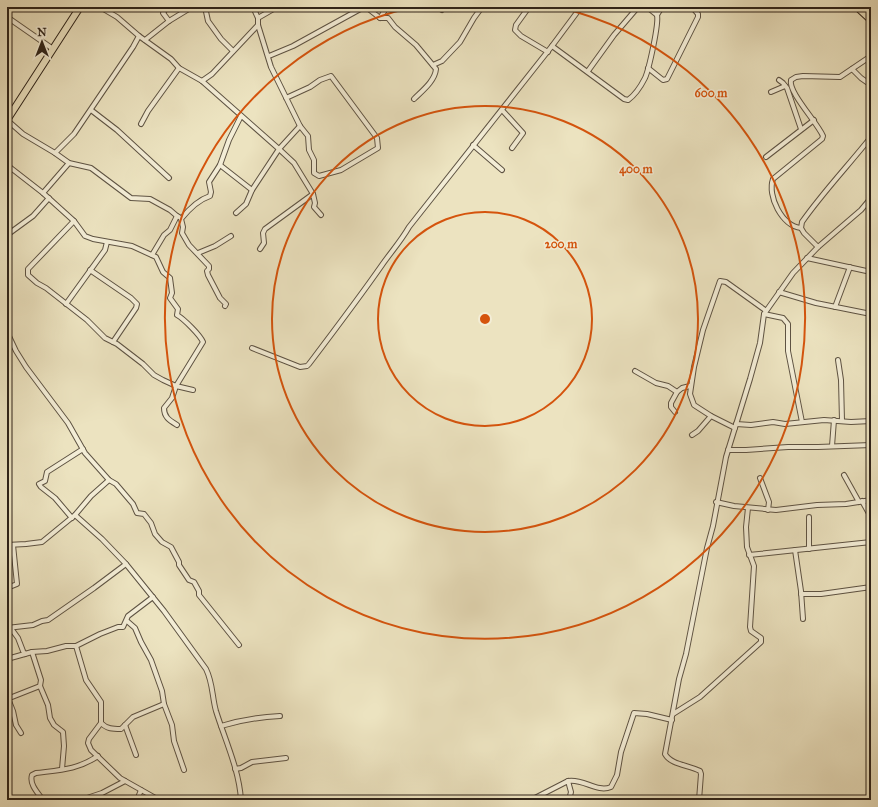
<svg xmlns="http://www.w3.org/2000/svg" width="878" height="807" font-family="'IM FELL Great Primer',serif">
<style>
.lines{fill:none;stroke-linecap:round;stroke-linejoin:round}
.minor-casing{stroke:#5e5343;stroke-width:6}
.primary-casing{stroke:#2e2319;stroke-width:8}
.minor{stroke:#f3edd6;stroke-width:4}
.primary{stroke:#ece3c0;stroke-width:6}
.ring{fill:none;stroke:#d5540d;stroke-width:2}
.centre{fill:#d5540d;stroke:#f3edd6;stroke-width:2}
.ring-label{font-size:12px;text-anchor:middle;font-weight:bold;fill:#d5540d;stroke:#f3edd6;stroke-width:3;stroke-linejoin:round;paint-order:stroke}
</style>
<rect width="100%" height="100%" fill="#ece3c0"/>
<filter id="stains"><feTurbulence type="fractalNoise" baseFrequency=".005" numOctaves="4"/><feColorMatrix values="0 0 0 0 .2 0 0 0 0 .09 0 0 0 0 .02 0 0 0 .5 -.17"/></filter>
<radialGradient id="worn" r=".72"><stop offset=".6" stop-color="#630" stop-opacity="0"/><stop offset="1" stop-color="#630" stop-opacity=".3"/></radialGradient>
<g class="lines">
<defs>
<g id="minor">
<path d="M 100,7 L 117,17 L 139,36 L 171,59 L 179,68 L 202,81 L 279,149 L 294,163 L 313,194 L 315,203 L 314,207 L 321,215"/>
<path d="M 167,7 L 163,13 L 169,21"/>
<path d="M 205,7 L 208,21 L 221,39 L 233,51"/>
<path d="M 253,7 L 258,18 L 258,25 L 271,67 L 300,126 L 308,136 L 309,150 L 314,160 L 314,173 L 319,176 L 341,170 L 378,148 L 377,138 L 331,76 L 320,80 L 310,87 L 286,98"/>
<path d="M 366,7 L 380,18 L 388,18 L 395,27 L 416,45 L 436,69 C 435,81 422,91 414,99"/>
<path d="M 438,7 L 442,10"/>
<path d="M 529,7 L 516,25 L 515,30 L 521,36 L 548,52"/>
<path d="M 647,7 L 657,15"/>
<path d="M 7,17 L 53,49"/>
<path d="M 258,18 L 277,7"/>
<path d="M 380,18 L 387,7"/>
<path d="M 145,40 L 169,21 L 192,7"/>
<path d="M 552,46 L 624,99 L 628,100 C 635,95 641,86 645,78 C 649,69 659,24 657,15 L 662,7"/>
<path d="M 269,56 L 293,46 L 364,7"/>
<path d="M 433,65 L 442,61 L 460,42 L 474,18 L 482,7"/>
<path d="M 648,68 L 663,80 L 667,79 L 698,17 L 698,14 L 692,7"/>
<path d="M 852,69 L 861,78 L 871,85"/>
<path d="M 588,71 L 614,35 L 638,7"/>
<path d="M 779,80 L 783,83 L 787,88 L 801,129"/>
<path d="M 202,81 L 212,74 L 258,25"/>
<path d="M 771,92 L 785,86"/>
<path d="M 91,110 L 117,130 L 169,178"/>
<path d="M 502,110 L 523,133 L 512,148"/>
<path d="M 7,120 L 23,134 L 55,153 L 69,163 L 91,168 L 131,198 L 150,199 L 170,210 L 177,216"/>
<path d="M 141,124 L 148,111 L 179,68"/>
<path d="M 473,145 L 502,170"/>
<path d="M 55,153 L 74,134 L 133,47 L 139,36"/>
<path d="M 766,157 L 814,120"/>
<path d="M 7,165 L 43,193 L 74,221 L 85,236 L 93,239 L 132,246 L 156,257 L 163,272 L 170,278 L 172,293 L 170,298 L 178,309 L 177,315 C 184,319 200,335 203,342 L 176,386 L 172,398 L 164,408 C 164,417 169,420 177,425"/>
<path d="M 220,165 L 252,190"/>
<path d="M 43,193 L 69,163"/>
<path d="M 236,213 L 246,204 L 252,190 L 279,149 L 300,126"/>
<path d="M 74,221 L 28,269 L 28,275 L 37,283 L 46,288 L 87,320 L 105,338 L 117,344 L 143,364 L 154,375 L 163,380 L 176,386 L 193,390"/>
<path d="M 801,228 C 782,226 767,196 773,179 L 822,139 L 823,136 C 817,122 788,92 791,80 L 796,77 L 803,76 L 840,77 L 871,56"/>
<path d="M 7,235 L 33,216 L 49,198"/>
<path d="M 818,247 L 804,233 L 801,228 L 802,222 C 823,192 848,166 871,137"/>
<path d="M 260,249 L 264,243 L 263,233 L 265,229 L 313,194"/>
<path d="M 198,253 L 215,246 L 231,236"/>
<path d="M 152,255 L 164,235 L 170,230 L 177,216 L 179,217"/>
<path d="M 807,258 L 871,272"/>
<path d="M 90,270 L 131,298 L 137,304 L 136,308 L 113,342"/>
<path d="M 870,271 L 871,280"/>
<path d="M 779,292 L 816,303 L 871,314"/>
<path d="M 66,304 L 105,250 L 107,242"/>
<path d="M 225,306 L 226,304 L 220,298 L 208,275 L 207,271 L 209,269 L 209,266 L 189,245 L 182,233 L 183,227 L 181,219 C 189,209 198,200 210,196 L 211,192 L 209,182 L 220,165 L 229,140 L 241,116"/>
<path d="M 835,307 L 850,267"/>
<path d="M 764,314 L 783,318 L 788,324 L 788,351 L 802,422"/>
<path d="M 7,332 L 16,351 L 26,367 L 68,423 L 85,453 L 109,480 L 116,484 L 133,504 L 137,513 L 144,514 L 151,523 L 155,534 L 162,542 L 171,547 L 179,562 L 179,565 L 189,580 L 194,582 L 199,591 L 199,595 L 239,645"/>
<path d="M 252,348 L 300,367 L 307,366 L 309,364 C 334,331 359,298 382,265 C 391,252 401,241 409,227 L 552,46 L 581,7"/>
<path d="M 838,360 L 841,380 L 842,421"/>
<path d="M 635,371 L 656,383 L 668,386 L 677,392 L 682,388 L 690,386"/>
<path d="M 675,412 L 671,407 L 671,403 L 677,392"/>
<path d="M 736,424 L 751,425 L 773,422 L 785,424 L 824,420 L 851,422 L 871,421"/>
<path d="M 735,428 L 711,416 L 694,405 L 690,394 L 694,367 L 703,330 L 720,281 L 726,282 L 765,310"/>
<path d="M 692,435 L 698,431 L 711,416"/>
<path d="M 832,446 L 834,420"/>
<path d="M 728,450 L 746,450 L 788,447 L 818,447 L 871,445"/>
<path d="M 844,475 L 859,502"/>
<path d="M 760,478 L 769,502 L 768,510"/>
<path d="M 862,501 L 871,517"/>
<path d="M 716,502 L 734,506 L 776,510 L 817,505 L 846,504 L 871,500"/>
<path d="M 75,515 L 102,539 L 126,564 L 164,611 L 206,669 C 213,683 212,697 216,711 C 225,740 239,769 241,800"/>
<path d="M 72,518 L 55,498 L 41,487 L 39,484 L 45,481 L 47,472 L 83,449"/>
<path d="M 7,545 L 26,544 L 42,542 L 75,515 L 91,496 L 109,480"/>
<path d="M 809,549 L 809,517"/>
<path d="M 795,550 L 801,591 L 803,619"/>
<path d="M 749,555 L 871,542"/>
<path d="M 7,588 L 17,584 L 13,545"/>
<path d="M 801,594 L 821,594 L 871,587"/>
<path d="M 127,621 L 135,628 L 141,642 L 151,660 L 162,691 L 164,704 L 172,725 L 174,741 L 184,770"/>
<path d="M 10,627 L 18,638 L 23,651 L 25,654"/>
<path d="M 7,628 L 33,625 L 42,621 L 48,620 L 94,588 L 126,564"/>
<path d="M 76,646 L 86,680 L 101,702 L 101,723 C 107,729 113,729 121,729 L 133,717 L 164,704"/>
<path d="M 7,659 L 32,652 L 47,651 L 66,646 L 76,646 L 100,634 L 118,627 L 123,627 L 128,616 L 153,597"/>
<path d="M 40,686 L 48,705 L 50,718 L 54,725 L 63,732 L 64,746 L 62,769"/>
<path d="M 7,696 L 13,711 L 16,725 L 21,733"/>
<path d="M 7,699 L 40,686 L 41,680 L 32,652"/>
<path d="M 673,714 L 700,697 L 761,642 L 761,638 L 751,631 L 750,627 L 754,566 L 747,547 L 746,527 L 748,508"/>
<path d="M 101,723 L 89,739 L 88,743 L 91,750 L 120,778 L 159,800"/>
<path d="M 125,725 L 136,755"/>
<path d="M 221,726 C 241,720 260,717 280,716"/>
<path d="M 235,769 L 241,768 L 252,762 L 286,758"/>
<path d="M 568,781 C 583,778 597,793 611,787 L 617,775 L 621,752 L 634,713 L 647,714 L 672,720"/>
<path d="M 43,800 C 38,793 29,784 32,775 L 36,773 C 60,770 77,770 98,756"/>
<path d="M 68,800 L 87,798 L 102,793 L 125,781"/>
<path d="M 137,800 L 141,790"/>
<path d="M 531,800 L 568,781 L 571,792 L 569,800"/>
<path d="M 699,800 L 701,774 L 700,771 C 689,765 671,765 665,754 L 679,679 L 686,654 L 707,548 L 713,526 L 726,457 L 750,379 L 760,343 L 764,314 L 793,273 L 818,247 L 861,210 L 871,198"/>
</g>
<g id="primary">
<path d="M 857,7 L 871,20"/>
<path d="M 7,120 L 80,7"/>
</g>
</defs>
<!-- minor casing -->
<use href="#minor" class="minor-casing"/>
<!-- primary casing -->
<use href="#primary" class="primary-casing"/>
<!-- minor -->
<use href="#minor" class="minor"/>
<!-- primary -->
<use href="#primary" class="primary"/>
</g>
<!-- distance rings -->
<g class="ring">
<circle cx="485" cy="319" r="107"/>
<circle cx="485" cy="319" r="213"/>
<path d="M557 7A320 320 0 1 1 413 7"/>
</g>
<circle cx="485" cy="319" r="6" class="centre"/>
<g class="ring-label">
<text x="711" y="97">600 m</text>
<text x="636" y="173">400 m</text>
<text x="561" y="248">200 m</text>
</g>
<!-- margin -->
<rect width="878" height="807" fill="none" stroke="#ece3c0" stroke-width="24"/>
<rect x="8" y="8" width="862" height="791" fill="none" stroke="#2e2319" stroke-width="2"/>
<rect x="12" y="12" width="854" height="783" fill="none" stroke="#2e2319"/>
<!-- north arrow -->
<g transform="translate(42 42)" stroke="#f3edd6" stroke-width="3" paint-order="stroke">
<path d="M0-3L7 15L0 10L-7 15Z" fill="#2e2319"/>
<text y="-6" font-size="11" font-weight="bold" text-anchor="middle" fill="#2e2319">N</text>
</g>
<rect width="100%" height="100%" filter="url(#stains)"/>
<rect width="100%" height="100%" fill="url(#worn)"/>
</svg>
